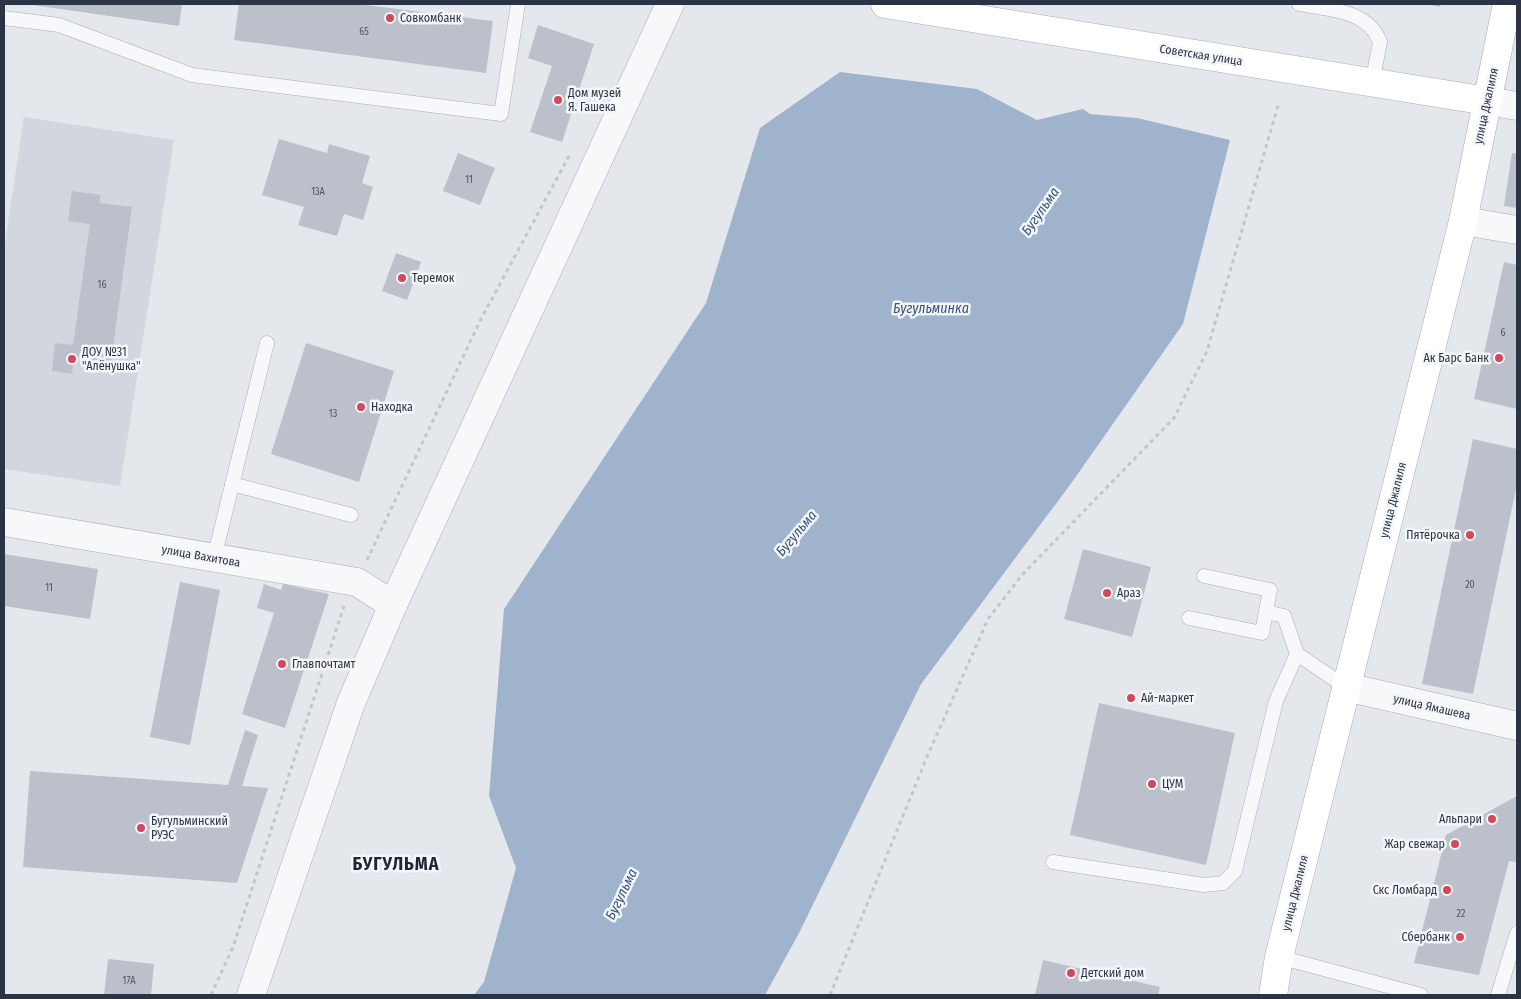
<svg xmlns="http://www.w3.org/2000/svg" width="1521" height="999" font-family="'Fira Sans Condensed',sans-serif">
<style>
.built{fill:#d2d6de}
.water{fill:#9fb4cc}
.building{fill:#bbc0ca}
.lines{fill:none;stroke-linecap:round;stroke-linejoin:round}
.lane-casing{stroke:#a9aeb7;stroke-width:15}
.street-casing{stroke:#a9aeb7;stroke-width:29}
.secondary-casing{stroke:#a9aeb7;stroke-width:29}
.primary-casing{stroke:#a3abb8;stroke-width:29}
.path{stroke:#c2c5cb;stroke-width:3;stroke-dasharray:4 4;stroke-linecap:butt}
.lane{stroke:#f7f8fa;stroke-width:14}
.street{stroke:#f7f8fa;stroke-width:28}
.secondary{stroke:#fff;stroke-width:28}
.primary{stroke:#fff;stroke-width:28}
.poi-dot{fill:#d1495b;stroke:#f4f6f9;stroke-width:2}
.labels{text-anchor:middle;stroke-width:5;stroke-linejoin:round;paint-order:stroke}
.number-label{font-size:10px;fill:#4f5766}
.poi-label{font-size:12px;fill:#2b3445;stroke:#f4f6f9;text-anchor:start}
.street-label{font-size:12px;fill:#2b3445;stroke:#f4f6f9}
.water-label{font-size:14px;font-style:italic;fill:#34527a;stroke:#f4f6f9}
.district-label{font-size:18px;font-weight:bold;letter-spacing:1px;fill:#1d2536;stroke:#f4f6f9}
</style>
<rect width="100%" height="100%" fill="#e4e7ec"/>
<!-- built -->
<path class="built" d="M 24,117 L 174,140 L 120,486 L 4,469 L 4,249 Z"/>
<!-- water -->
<path class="water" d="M 840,72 L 977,89 L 1037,120 L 1083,109 L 1090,114 L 1137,118 L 1230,140 L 1183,324 L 1070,485 L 921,684 L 799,933 L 765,995 L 474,995 L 484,982 L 516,868 L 489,796 L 504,609 L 706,303 L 760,128 Z"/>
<!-- building -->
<g class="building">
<path d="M 26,4 L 182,4 L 179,26 Z"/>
<path d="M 239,4 L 358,4 L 493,21 L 486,73 L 234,40 Z"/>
<path d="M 1424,4 L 1441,4 L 1440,7 Z"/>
<path d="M 538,25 L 594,44 L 562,142 L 530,132 L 552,66 L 528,58 Z"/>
<path d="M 279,139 L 327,153 L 329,144 L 370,156 L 362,183 L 373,187 L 363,220 L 344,214 L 337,236 L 298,225 L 304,207 L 262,195 Z"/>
<path d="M 458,153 L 495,168 L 480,205 L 443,191 Z"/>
<path d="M 1512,153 L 1517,154 L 1517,208 L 1504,206 Z"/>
<path d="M 72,191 L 101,195 L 99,203 L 132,207 L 111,362 L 74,357 L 72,374 L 52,371 L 55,343 L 73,345 L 90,224 L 68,221 Z"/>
<path d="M 396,253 L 421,262 L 407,300 L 382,291 Z"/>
<path d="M 1504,262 L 1517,265 L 1517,409 L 1474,399 Z"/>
<path d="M 306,343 L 394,371 L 359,482 L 271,454 Z"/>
<path d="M 1473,439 L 1517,449 L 1517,484 L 1473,694 L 1422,684 Z"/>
<path d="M 1083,549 L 1151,567 L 1132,637 L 1064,619 Z"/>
<path d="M 4,554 L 98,569 L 90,619 L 4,606 Z"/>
<path d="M 180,582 L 220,590 L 190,745 L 150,737 Z"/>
<path d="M 264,584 L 281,590 L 283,584 L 329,594 L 285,728 L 242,714 L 274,613 L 257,608 Z"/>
<path d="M 1099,703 L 1235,733 L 1206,865 L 1070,835 Z"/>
<path d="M 245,730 L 258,735 L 242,786 L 268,788 L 237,883 L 23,867 L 30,771 L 228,785 Z"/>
<path d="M 1517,796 L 1517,862 L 1509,861 L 1479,975 L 1414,963 L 1446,835 Z"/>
<path d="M 108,959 L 154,964 L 151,995 L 104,995 Z"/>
<path d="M 1043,960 L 1160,987 L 1158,995 L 1035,995 Z"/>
</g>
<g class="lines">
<defs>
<g id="lane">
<path d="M 1299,4 C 1328,10 1368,9 1380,42 L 1372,83"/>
<path d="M 4,18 L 59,25 L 192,75 L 501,114 L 518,4"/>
<path d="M 232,484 L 351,515"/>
<path d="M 214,558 L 267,343"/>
<path d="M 1266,612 L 1284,616 L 1297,654 L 1346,687"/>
<path d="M 1189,618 L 1262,633 L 1270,590 L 1204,576"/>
<path d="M 1053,862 L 1204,885 L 1223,883 L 1235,871 L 1276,701 L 1297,654"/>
<path d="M 1279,957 L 1421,995"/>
<path d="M 1498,995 L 1517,933"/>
</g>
<g id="street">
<path d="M 1487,101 L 1517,106"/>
<path d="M 1463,221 L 1517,230"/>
<path d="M 4,522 L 357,582 L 393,605"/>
<path d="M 1346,687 L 1517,726"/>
<path d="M 251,995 L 351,703 L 393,605 L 670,4"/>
</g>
<path id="secondary" d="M 885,4 L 1487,101"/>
<path id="primary" d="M 1273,995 L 1279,957 L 1463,221 L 1507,4"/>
</defs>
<!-- lane casing -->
<use href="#lane" class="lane-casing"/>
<!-- street casing -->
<use href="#street" class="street-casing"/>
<!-- secondary casing -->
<use href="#secondary" class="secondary-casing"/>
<!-- primary casing -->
<use href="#primary" class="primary-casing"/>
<!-- path -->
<g class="path">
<path d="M 367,560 L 480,321 L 570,154"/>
<path d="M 211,995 L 233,947 L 344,606"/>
<path d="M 830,995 L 927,757 L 988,619 L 1022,575 L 1174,418 L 1207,351 L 1279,102"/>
</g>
<!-- lane -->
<use href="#lane" class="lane"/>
<!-- street -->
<use href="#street" class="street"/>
<!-- secondary -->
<use href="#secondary" class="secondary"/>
<!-- primary -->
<use href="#primary" class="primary"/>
</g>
<!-- markers -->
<g class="poi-dot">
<circle cx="390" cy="18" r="5"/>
<circle cx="558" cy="100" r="5"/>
<circle cx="402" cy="278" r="5"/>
<circle cx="1499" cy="358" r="5"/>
<circle cx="72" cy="359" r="5"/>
<circle cx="361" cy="407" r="5"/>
<circle cx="1470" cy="535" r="5"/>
<circle cx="1107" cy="593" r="5"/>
<circle cx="282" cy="664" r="5"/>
<circle cx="1131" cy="698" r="5"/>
<circle cx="1152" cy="784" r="5"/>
<circle cx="1492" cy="819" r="5"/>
<circle cx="141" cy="828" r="5"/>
<circle cx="1455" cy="844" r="5"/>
<circle cx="1447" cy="890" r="5"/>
<circle cx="1460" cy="937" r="5"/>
<circle cx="1071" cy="973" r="5"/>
</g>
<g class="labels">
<!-- number labels -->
<g class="number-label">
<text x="364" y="35">65</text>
<text x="469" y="183">11</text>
<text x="318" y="195">13А</text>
<text x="102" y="288">16</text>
<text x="1503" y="336">6</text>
<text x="333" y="417">13</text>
<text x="1470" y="588">20</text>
<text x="49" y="591">11</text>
<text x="1461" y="917">22</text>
<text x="129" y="984">17А</text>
</g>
<!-- poi labels -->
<g class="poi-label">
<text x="400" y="22">Совкомбанк</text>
<text x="568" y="97">Дом музей<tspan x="568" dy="14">Я. Гашека</tspan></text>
<text x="412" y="282">Теремок</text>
<text x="82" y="356">ДОУ №31<tspan x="82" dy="14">"Алёнушка"</tspan></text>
<text x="1489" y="362" text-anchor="end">Ак Барс Банк</text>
<text x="371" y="411">Находка</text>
<text x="1460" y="539" text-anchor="end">Пятёрочка</text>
<text x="1117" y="597">Араз</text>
<text x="292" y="668">Главпочтамт</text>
<text x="1141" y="702">Ай-маркет</text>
<text x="1162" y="788">ЦУМ</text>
<text x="1482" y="823" text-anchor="end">Альпари</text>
<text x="151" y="825">Бугульминский<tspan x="151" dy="14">РУЭС</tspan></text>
<text x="1445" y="848" text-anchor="end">Жар свежар</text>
<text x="1437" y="894" text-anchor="end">Скс Ломбард</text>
<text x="1450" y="941" text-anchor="end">Сбербанк</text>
<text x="1081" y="977">Детский дом</text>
</g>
<!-- street labels -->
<g class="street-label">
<text transform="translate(1201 55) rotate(9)" y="4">Советская улица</text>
<text transform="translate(1486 106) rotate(-78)" y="4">улица Джалиля</text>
<text transform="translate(1393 500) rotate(-76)" y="4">улица Джалиля</text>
<text transform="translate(201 556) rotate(10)" y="4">улица Вахитова</text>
<text transform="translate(1432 707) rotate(13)" y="4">улица Ямашева</text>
<text transform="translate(1295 893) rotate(-76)" y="4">улица Джалиля</text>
</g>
<!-- water labels -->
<g class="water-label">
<text transform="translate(1040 211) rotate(-55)" y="5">Бугульма</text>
<text x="931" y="313">Бугульминка</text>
<text transform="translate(796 533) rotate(-50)" y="5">Бугульма</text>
<text transform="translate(621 894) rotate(-64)" y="5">Бугульма</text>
</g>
<!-- district labels -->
<g class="district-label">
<text x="396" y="870">БУГУЛЬМА</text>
</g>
</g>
<!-- border -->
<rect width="1521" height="999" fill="none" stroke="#2b3445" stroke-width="10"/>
</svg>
